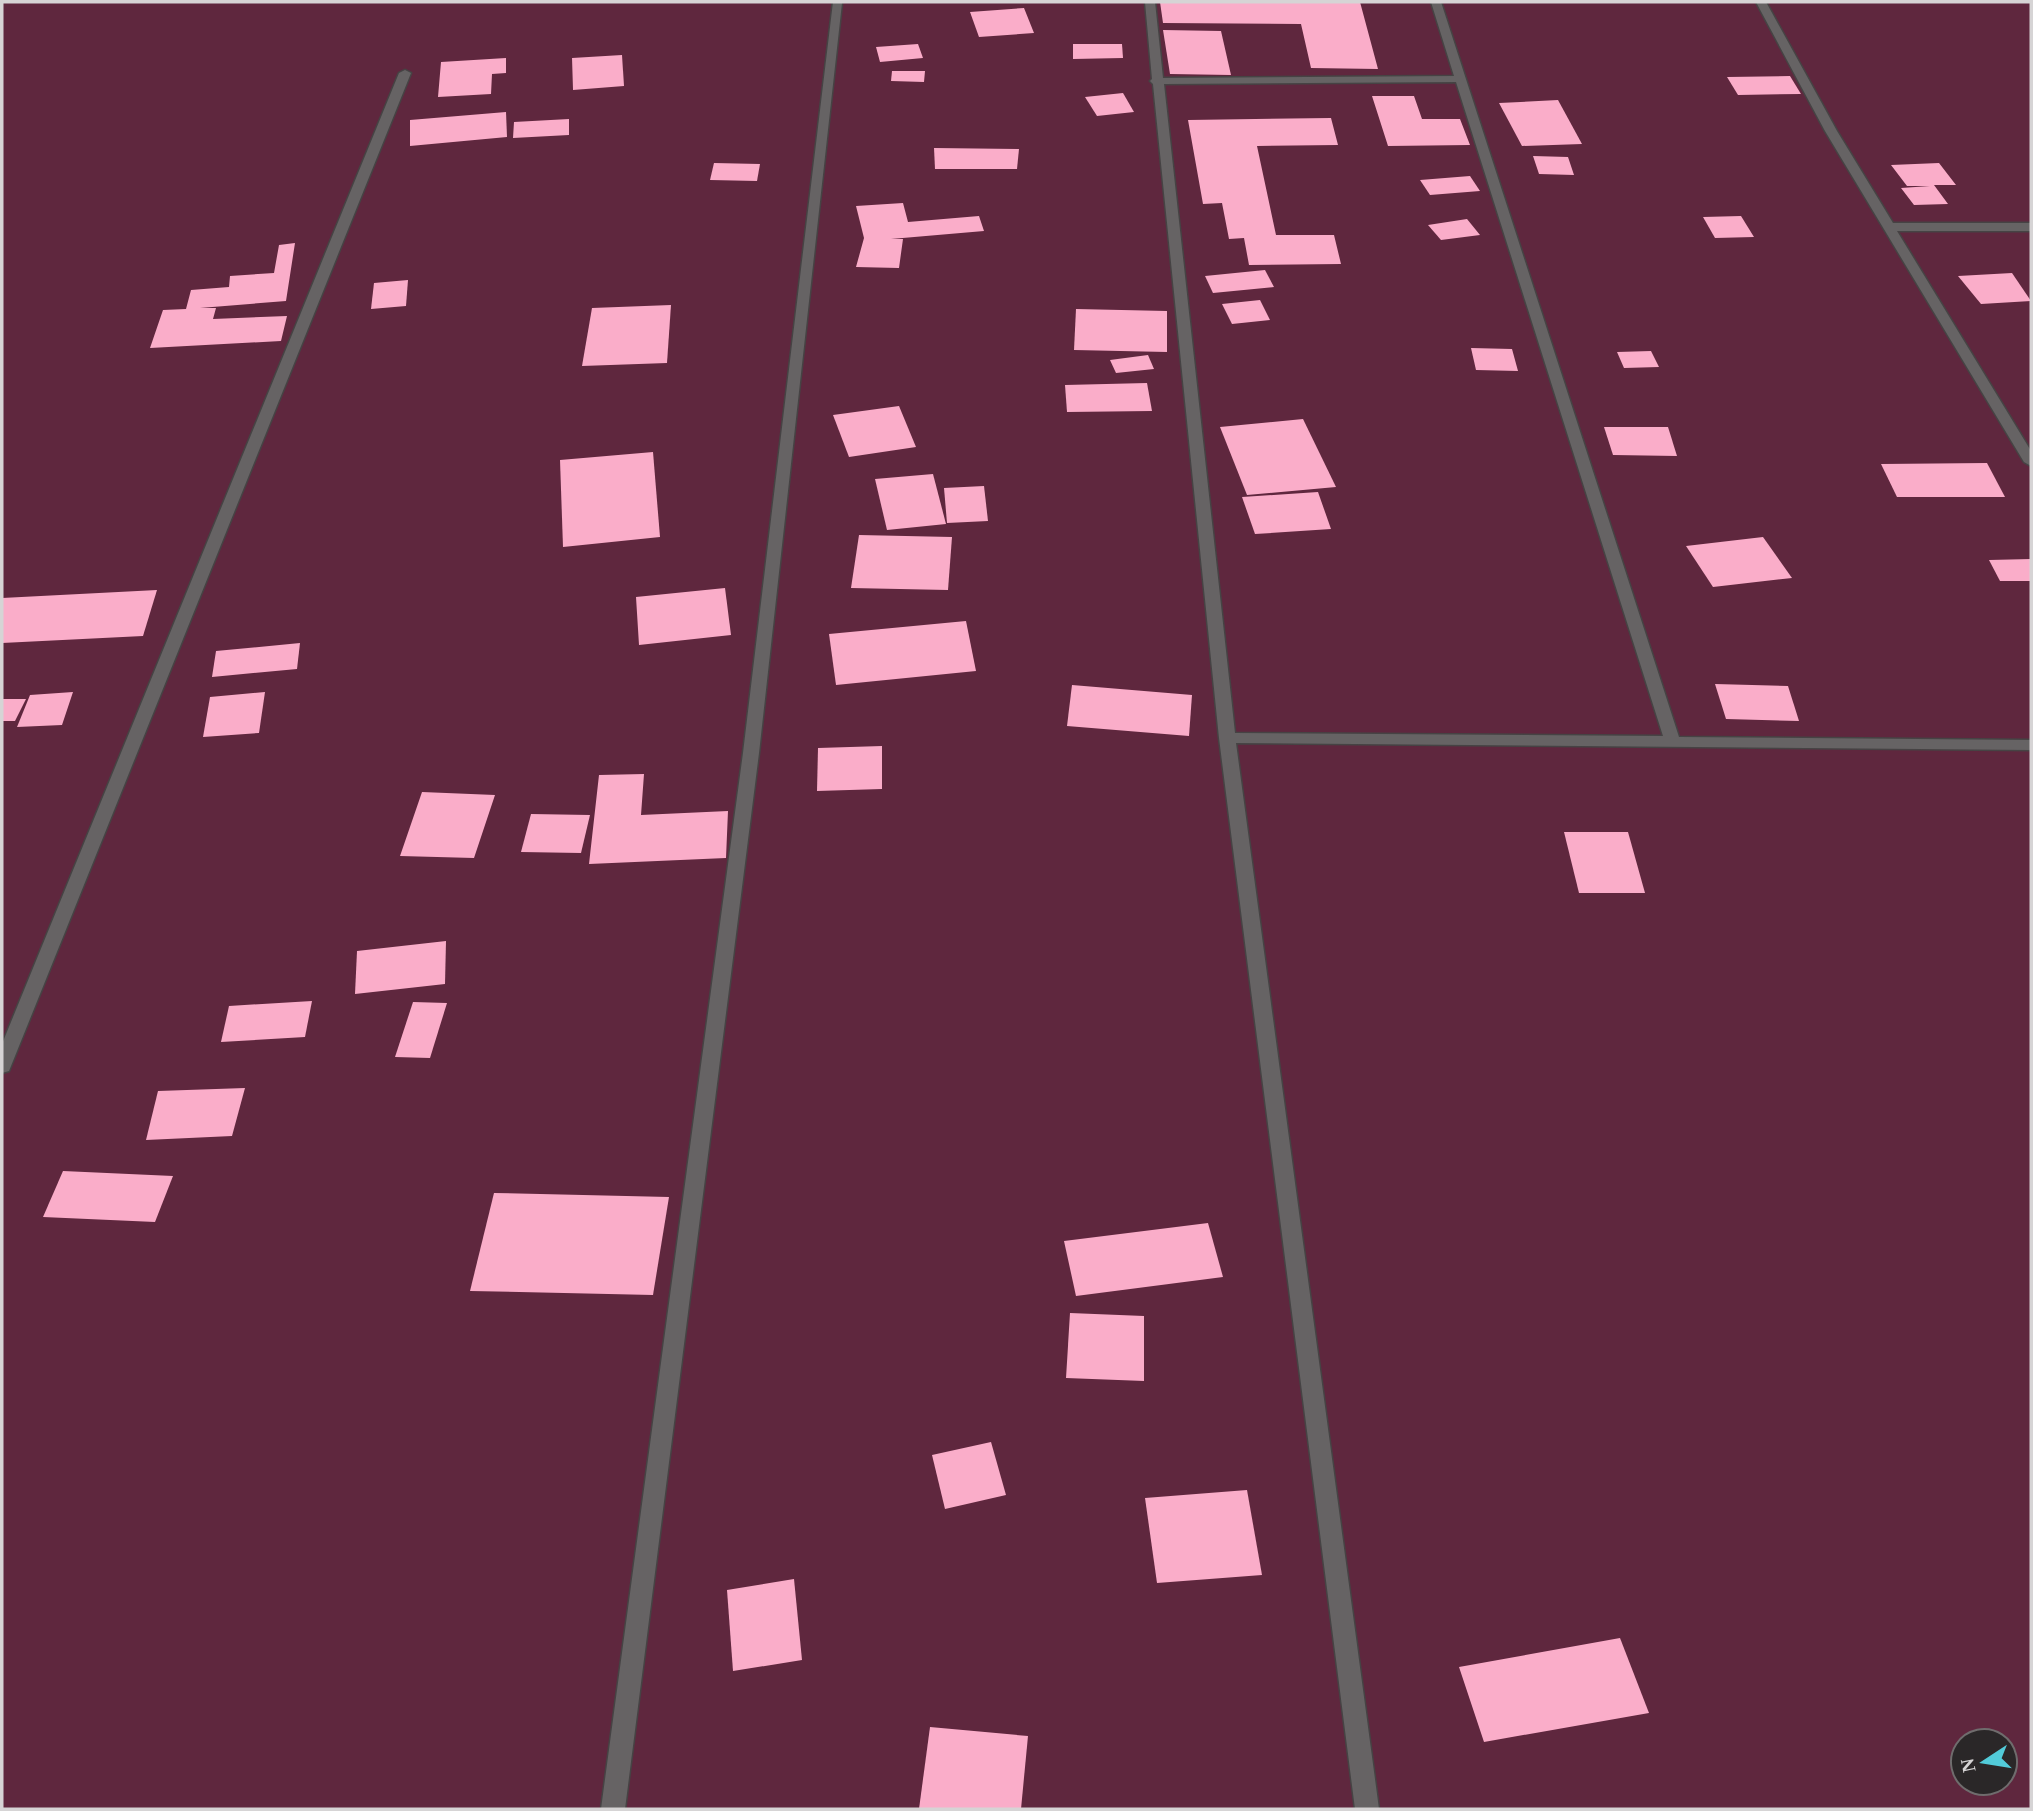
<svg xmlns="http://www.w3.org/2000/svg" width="2033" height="1811" font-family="Georgia,serif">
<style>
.green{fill:#5f273e;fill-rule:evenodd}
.building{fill:#faadc9}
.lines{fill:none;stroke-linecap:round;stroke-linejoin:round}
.street-casing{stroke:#464344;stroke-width:3}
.street{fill:#666364;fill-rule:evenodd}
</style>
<rect width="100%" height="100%" fill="#2a2728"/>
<!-- green -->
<path class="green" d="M 2,2 L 2031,2 L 2031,1809 L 2,1809 ZM 1963,1741 L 2005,1741 L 2005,1783 L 1963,1783 Z"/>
<!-- building -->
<g class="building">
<path d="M 1160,2 L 1360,2 L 1378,69 L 1311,68 L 1301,24 L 1163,23 Z"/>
<path d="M 1024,8 L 1034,33 L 979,37 L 970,12 Z"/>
<path d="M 1163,30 L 1221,31 L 1231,75 L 1170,74 Z"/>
<path d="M 918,44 L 923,58 L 880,62 L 876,47 Z"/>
<path d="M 1073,44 L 1122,44 L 1123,58 L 1073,59 Z"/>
<path d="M 622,55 L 624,86 L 573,90 L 572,58 Z"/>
<path d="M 506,58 L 506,73 L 492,74 L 491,94 L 438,97 L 441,62 Z"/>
<path d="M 892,71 L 925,71 L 924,82 L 891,81 Z"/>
<path d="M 1790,76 L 1801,94 L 1738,95 L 1727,77 Z"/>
<path d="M 1123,93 L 1134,112 L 1097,116 L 1085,97 Z"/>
<path d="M 1372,96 L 1414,96 L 1422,119 L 1460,119 L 1470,145 L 1388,146 Z"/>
<path d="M 1558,100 L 1582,144 L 1522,146 L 1499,103 Z"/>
<path d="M 506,112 L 507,137 L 410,146 L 410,120 Z"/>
<path d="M 1331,118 L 1338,145 L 1257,146 L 1276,235 L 1334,235 L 1341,264 L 1249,265 L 1244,238 L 1229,239 L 1222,203 L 1203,204 L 1188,120 Z"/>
<path d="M 569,119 L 569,135 L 513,138 L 514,122 Z"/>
<path d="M 934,148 L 1019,149 L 1017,169 L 935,169 Z"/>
<path d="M 1533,156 L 1568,157 L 1574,175 L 1539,174 Z"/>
<path d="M 714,163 L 760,164 L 757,181 L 710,180 Z"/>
<path d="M 1939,163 L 1956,185 L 1934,185 L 1948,204 L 1914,205 L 1901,188 L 1930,186 L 1907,186 L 1891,165 Z"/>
<path d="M 1470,176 L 1480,191 L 1430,195 L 1420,180 Z"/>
<path d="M 903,203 L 908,222 L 979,216 L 984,231 L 891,239 L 903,239 L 899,268 L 856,267 L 864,238 L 856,206 Z"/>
<path d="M 1741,216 L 1754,237 L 1715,238 L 1703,217 Z"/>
<path d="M 1467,219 L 1480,235 L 1441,240 L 1428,225 Z"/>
<path d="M 295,243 L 286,301 L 200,308 L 216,308 L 213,319 L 287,316 L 281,341 L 150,348 L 163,310 L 186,309 L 191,290 L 229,287 L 230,276 L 274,273 L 279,245 Z"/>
<path d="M 1265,270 L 1274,287 L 1213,293 L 1205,276 Z"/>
<path d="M 2012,273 L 2031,301 L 1981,304 L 1958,276 Z"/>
<path d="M 408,280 L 406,306 L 371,309 L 374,283 Z"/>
<path d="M 1260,300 L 1270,320 L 1232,324 L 1222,304 Z"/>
<path d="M 671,305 L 667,363 L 582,366 L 592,308 Z"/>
<path d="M 1076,309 L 1167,311 L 1167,352 L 1074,350 Z"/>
<path d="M 1471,348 L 1512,349 L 1518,371 L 1476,370 Z"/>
<path d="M 1651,351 L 1659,367 L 1624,368 L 1617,352 Z"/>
<path d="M 1148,355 L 1154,369 L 1116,373 L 1110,360 Z"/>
<path d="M 1147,383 L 1152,411 L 1067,412 L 1065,385 Z"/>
<path d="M 899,406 L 916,447 L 849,457 L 833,415 Z"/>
<path d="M 1303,419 L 1336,487 L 1247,495 L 1220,427 Z"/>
<path d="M 1604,427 L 1668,427 L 1677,456 L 1613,455 Z"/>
<path d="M 653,452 L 660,537 L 563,547 L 560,460 Z"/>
<path d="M 1987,463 L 2005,497 L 1897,497 L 1881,464 Z"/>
<path d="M 933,474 L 946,524 L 887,530 L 875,479 Z"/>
<path d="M 984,486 L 988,521 L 947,523 L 944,488 Z"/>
<path d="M 1318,492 L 1331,529 L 1255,534 L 1242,497 Z"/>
<path d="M 859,535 L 952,537 L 948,590 L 851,588 Z"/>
<path d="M 1763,537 L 1792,578 L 1713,587 L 1686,546 Z"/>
<path d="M 2031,559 L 2031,581 L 2000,581 L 1989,560 Z"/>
<path d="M 725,588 L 731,635 L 639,645 L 636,597 Z"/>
<path d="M 157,590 L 143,636 L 2,643 L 2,598 Z"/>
<path d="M 966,621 L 976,671 L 836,685 L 829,634 Z"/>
<path d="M 300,643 L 297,669 L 212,677 L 216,651 Z"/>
<path d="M 1715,684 L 1788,686 L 1799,721 L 1726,719 Z"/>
<path d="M 1072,685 L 1192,695 L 1189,736 L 1067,726 Z"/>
<path d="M 73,692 L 62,725 L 17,727 L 30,695 Z"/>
<path d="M 265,692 L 259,733 L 203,737 L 210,697 Z"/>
<path d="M 2,699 L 26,699 L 15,721 L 2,721 Z"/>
<path d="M 882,746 L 882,789 L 817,791 L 818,748 Z"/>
<path d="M 644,774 L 641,815 L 728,811 L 726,858 L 589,864 L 599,775 Z"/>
<path d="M 422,792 L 495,795 L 474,858 L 400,856 Z"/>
<path d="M 531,814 L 590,815 L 581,853 L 521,852 Z"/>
<path d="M 1564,832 L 1628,832 L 1645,893 L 1579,893 Z"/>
<path d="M 446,941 L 445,984 L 355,994 L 357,951 Z"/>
<path d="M 312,1001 L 305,1037 L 221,1042 L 229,1006 Z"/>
<path d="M 413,1002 L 447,1003 L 430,1058 L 395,1057 Z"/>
<path d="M 245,1088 L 232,1136 L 146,1140 L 158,1091 Z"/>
<path d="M 63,1171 L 173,1176 L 155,1222 L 43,1217 Z"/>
<path d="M 494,1193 L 669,1197 L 653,1295 L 470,1291 Z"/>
<path d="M 1208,1223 L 1223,1277 L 1076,1296 L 1064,1241 Z"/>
<path d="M 1070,1313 L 1144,1316 L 1144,1381 L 1066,1378 Z"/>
<path d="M 991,1442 L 1006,1495 L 945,1509 L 932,1455 Z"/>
<path d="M 1247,1490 L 1262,1575 L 1157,1583 L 1145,1498 Z"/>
<path d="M 794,1579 L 802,1660 L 733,1671 L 727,1590 Z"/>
<path d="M 1620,1638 L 1649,1713 L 1484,1742 L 1459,1667 Z"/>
<path d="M 930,1727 L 1028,1736 L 1021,1809 L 919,1809 Z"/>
</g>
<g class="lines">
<defs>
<g id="street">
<path d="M 833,2 L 842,3 L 759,753 L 625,1809 L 601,1809 L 743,753 Z"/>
<path d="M 1145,2 L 1155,2 L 1163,78 L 1454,76 L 1431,2 L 1441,2 L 1679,737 L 2031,740 L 2031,750 L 1236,743 L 1379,1809 L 1355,1809 L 1219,738 L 1153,84 L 1150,81 L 1152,79 ZM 1456,82 L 1663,736 L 1235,733 L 1164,84 Z"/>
<path d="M 1756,2 L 1766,2 L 1837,131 L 1893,223 L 2031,223 L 2031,231 L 1897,231 L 2031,451 L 2031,466 L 2024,462 L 1825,131 Z"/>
<path d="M 405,70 L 411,73 L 11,1066 L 9,1071 L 2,1073 L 2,1044 L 399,73 Z"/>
</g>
</defs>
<!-- street casing -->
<use href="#street" class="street-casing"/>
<!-- street -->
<use href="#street" class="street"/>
</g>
<!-- border -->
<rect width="2033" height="1811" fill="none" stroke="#d6d4d5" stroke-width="7"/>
<!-- north arrow -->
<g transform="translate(1984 1762) rotate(258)"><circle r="33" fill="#2a2728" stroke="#6f6c6d" stroke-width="2"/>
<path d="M0-5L12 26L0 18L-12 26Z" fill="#52cbd9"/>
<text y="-10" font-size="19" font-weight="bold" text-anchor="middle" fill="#d6d4d5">N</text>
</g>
</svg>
